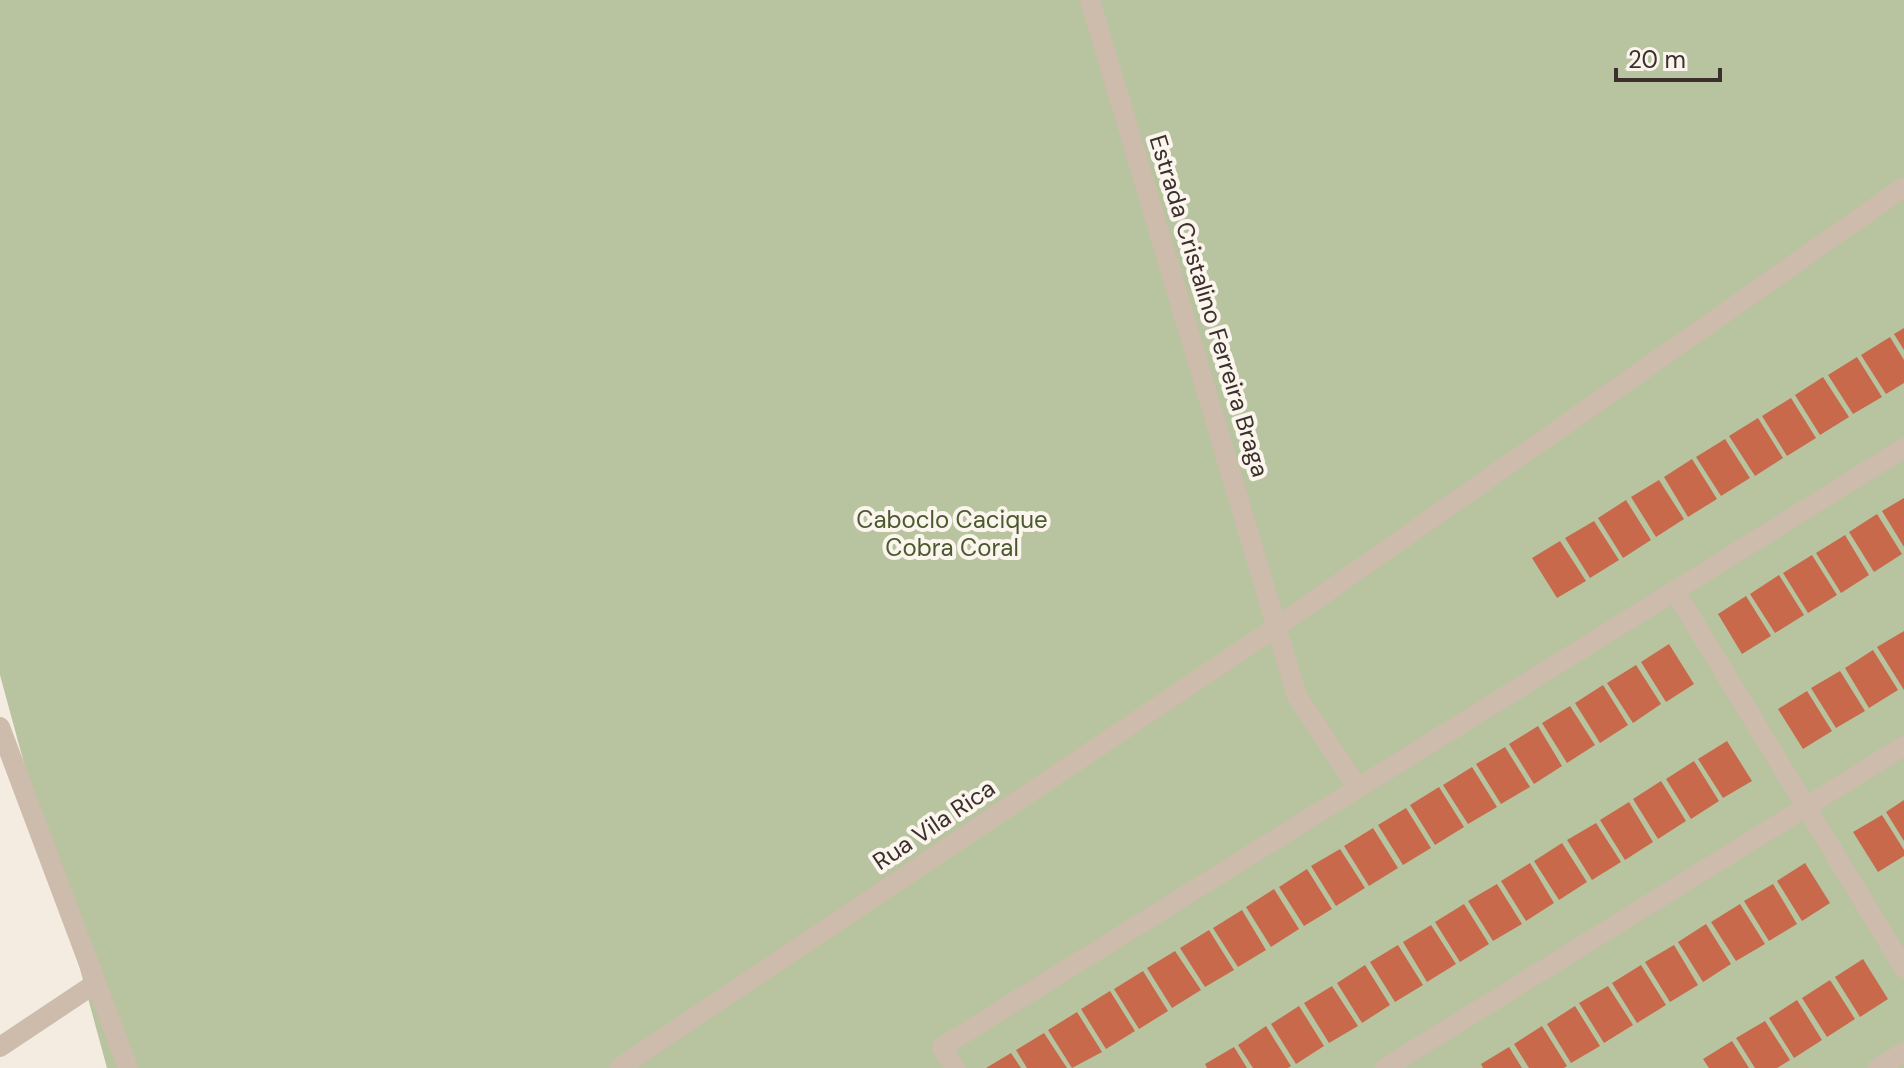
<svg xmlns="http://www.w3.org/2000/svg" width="1904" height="1068" font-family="'DM Sans',sans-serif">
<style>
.green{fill:#b8c4a0}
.building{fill:#c8694b}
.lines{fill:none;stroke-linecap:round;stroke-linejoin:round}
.minor{stroke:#cdbbac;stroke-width:20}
.labels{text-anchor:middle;stroke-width:8;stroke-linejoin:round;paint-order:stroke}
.street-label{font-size:24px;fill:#3b302b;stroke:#fbf5ee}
.park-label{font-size:24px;fill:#4a5a2e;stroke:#fbf5ee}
</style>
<rect width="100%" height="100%" fill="#f4ebe1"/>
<!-- green -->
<path class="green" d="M 0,0 L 1904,0 L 1904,1068 L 107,1068 L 0,675 Z"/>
<!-- building -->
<g class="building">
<path d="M 1904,328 L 1904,350 L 1894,334 Z"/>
<path d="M 1890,337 L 1904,360 L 1904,383 L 1886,394 L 1861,355 Z"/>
<path d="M 1857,357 L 1882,397 L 1853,414 L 1828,375 Z"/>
<path d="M 1823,377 L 1849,417 L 1820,435 L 1795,395 Z"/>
<path d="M 1791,398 L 1816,438 L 1787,456 L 1762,416 Z"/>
<path d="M 1758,418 L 1783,458 L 1755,476 L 1729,436 Z"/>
<path d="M 1725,439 L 1750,478 L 1721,496 L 1696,457 Z"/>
<path d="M 1692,459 L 1717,499 L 1688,517 L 1664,477 Z"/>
<path d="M 1659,480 L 1684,519 L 1656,537 L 1631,497 Z"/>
<path d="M 1904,498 L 1904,547 L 1882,511 Z"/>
<path d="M 1626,500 L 1651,540 L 1623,558 L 1598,518 Z"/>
<path d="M 1877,514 L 1902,554 L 1874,572 L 1849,532 Z"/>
<path d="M 1594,521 L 1619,560 L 1590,578 L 1565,538 Z"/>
<path d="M 1845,535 L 1869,575 L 1841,593 L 1816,553 Z"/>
<path d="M 1560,541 L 1586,581 L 1557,598 L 1532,558 Z"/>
<path d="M 1812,555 L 1837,595 L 1808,613 L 1783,573 Z"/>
<path d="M 1779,575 L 1804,615 L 1775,633 L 1750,594 Z"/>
<path d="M 1746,596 L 1771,636 L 1742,654 L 1718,614 Z"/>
<path d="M 1904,631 L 1904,690 L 1877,647 Z"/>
<path d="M 1669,644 L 1694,684 L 1666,702 L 1641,662 Z"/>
<path d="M 1873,650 L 1898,690 L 1869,708 L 1845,668 Z"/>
<path d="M 1636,665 L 1661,704 L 1633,723 L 1607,683 Z"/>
<path d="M 1840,671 L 1865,711 L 1836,728 L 1811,688 Z"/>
<path d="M 1603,685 L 1628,725 L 1600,743 L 1575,703 Z"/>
<path d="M 1807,691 L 1832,731 L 1803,749 L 1778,709 Z"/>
<path d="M 1570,706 L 1595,745 L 1567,763 L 1542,723 Z"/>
<path d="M 1538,726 L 1562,766 L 1534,784 L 1509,744 Z"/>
<path d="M 1727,741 L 1752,781 L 1723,798 L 1698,759 Z"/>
<path d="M 1505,747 L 1530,787 L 1501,804 L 1476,764 Z"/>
<path d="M 1694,761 L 1719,801 L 1691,819 L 1666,779 Z"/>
<path d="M 1472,767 L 1497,807 L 1468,824 L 1443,785 Z"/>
<path d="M 1661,781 L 1686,821 L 1658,839 L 1633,799 Z"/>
<path d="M 1439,787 L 1464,827 L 1435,845 L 1410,805 Z"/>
<path d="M 1904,800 L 1904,841 L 1886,812 Z"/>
<path d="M 1629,802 L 1653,842 L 1625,860 L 1600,820 Z"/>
<path d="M 1406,808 L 1431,848 L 1403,865 L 1378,825 Z"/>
<path d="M 1882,815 L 1904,850 L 1904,856 L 1878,872 L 1853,832 Z"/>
<path d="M 1596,823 L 1621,862 L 1592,880 L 1567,840 Z"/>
<path d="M 1373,828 L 1398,868 L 1369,886 L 1344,846 Z"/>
<path d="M 1562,843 L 1587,882 L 1559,900 L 1534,861 Z"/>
<path d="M 1340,849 L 1365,888 L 1336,906 L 1311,866 Z"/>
<path d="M 1530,863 L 1554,903 L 1526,921 L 1501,881 Z"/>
<path d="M 1805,863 L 1830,903 L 1802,921 L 1777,881 Z"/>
<path d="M 1307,869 L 1332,909 L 1304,926 L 1279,887 Z"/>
<path d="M 1497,884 L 1522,924 L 1493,941 L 1468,901 Z"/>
<path d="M 1773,884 L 1797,924 L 1769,941 L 1744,901 Z"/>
<path d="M 1274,889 L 1299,929 L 1271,947 L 1246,907 Z"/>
<path d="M 1464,904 L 1489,944 L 1460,962 L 1435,922 Z"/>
<path d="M 1740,904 L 1765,944 L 1736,961 L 1711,922 Z"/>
<path d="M 1242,910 L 1266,950 L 1238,967 L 1213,928 Z"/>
<path d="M 1706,924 L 1731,964 L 1703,982 L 1678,942 Z"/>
<path d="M 1431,925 L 1456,964 L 1427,982 L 1403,942 Z"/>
<path d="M 1209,930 L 1234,970 L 1205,987 L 1180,948 Z"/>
<path d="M 1398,945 L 1423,985 L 1395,1002 L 1370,962 Z"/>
<path d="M 1674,945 L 1698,985 L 1670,1002 L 1645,962 Z"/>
<path d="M 1175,951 L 1201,990 L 1172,1008 L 1147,968 Z"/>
<path d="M 1863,959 L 1888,999 L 1860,1017 L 1835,977 Z"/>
<path d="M 1365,965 L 1390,1005 L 1362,1023 L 1337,983 Z"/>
<path d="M 1641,965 L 1666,1005 L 1637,1023 L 1612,983 Z"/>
<path d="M 1143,971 L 1168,1011 L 1139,1029 L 1114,989 Z"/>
<path d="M 1830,980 L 1855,1019 L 1827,1037 L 1802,998 Z"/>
<path d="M 1332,986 L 1358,1026 L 1329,1043 L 1304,1003 Z"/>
<path d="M 1608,986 L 1633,1025 L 1604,1043 L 1579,1003 Z"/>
<path d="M 1110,991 L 1135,1031 L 1106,1049 L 1081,1009 Z"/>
<path d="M 1797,1000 L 1822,1040 L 1794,1058 L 1769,1018 Z"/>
<path d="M 1299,1006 L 1324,1046 L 1296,1064 L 1271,1024 Z"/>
<path d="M 1575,1006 L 1600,1046 L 1571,1063 L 1547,1024 Z"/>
<path d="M 1077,1012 L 1102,1052 L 1072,1068 L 1048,1030 Z"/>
<path d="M 1765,1021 L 1790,1060 L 1777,1068 L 1755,1068 L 1736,1038 Z"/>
<path d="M 1266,1026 L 1291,1066 L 1288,1068 L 1253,1068 L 1238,1045 Z"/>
<path d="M 1542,1026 L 1567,1066 L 1564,1068 L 1529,1068 L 1514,1044 Z"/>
<path d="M 1044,1033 L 1067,1068 L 1027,1068 L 1016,1050 Z"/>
<path d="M 1732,1041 L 1749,1068 L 1709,1068 L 1703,1059 Z"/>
<path d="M 1234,1047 L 1247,1068 L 1207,1068 L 1205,1064 Z"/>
<path d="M 1509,1047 L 1522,1068 L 1483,1068 L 1481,1064 Z"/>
<path d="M 1011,1053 L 1021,1068 L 986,1068 Z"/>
</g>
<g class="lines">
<!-- minor -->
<g class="minor">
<path d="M 1090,0 L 1297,696 L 1358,788"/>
<path d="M 1675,591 L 1904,968"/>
<path d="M 0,727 L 128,1068"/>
<path d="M 0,1047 L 96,983"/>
<path d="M 619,1068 L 1278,626 L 1904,187"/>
<path d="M 955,1068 L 942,1047 L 1904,448"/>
<path d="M 1385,1068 L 1904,746"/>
<path d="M 1878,1068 L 1904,1052"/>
</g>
</g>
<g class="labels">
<!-- street labels -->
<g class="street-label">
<text transform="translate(1209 306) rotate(73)" y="8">Estrada Cristalino Ferreira Braga</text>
<text transform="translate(934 825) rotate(-34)" y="8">Rua Vila Rica</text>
</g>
<!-- park labels -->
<g class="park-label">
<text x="952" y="528">Caboclo Cacique<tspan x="952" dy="28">Cobra Coral</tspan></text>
</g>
</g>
<!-- scale -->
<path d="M1616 68v12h104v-12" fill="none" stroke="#3b302b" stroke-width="4"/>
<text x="1628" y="68" font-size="24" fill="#3b302b" stroke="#fbf5ee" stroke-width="6" paint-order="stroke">20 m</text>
</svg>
